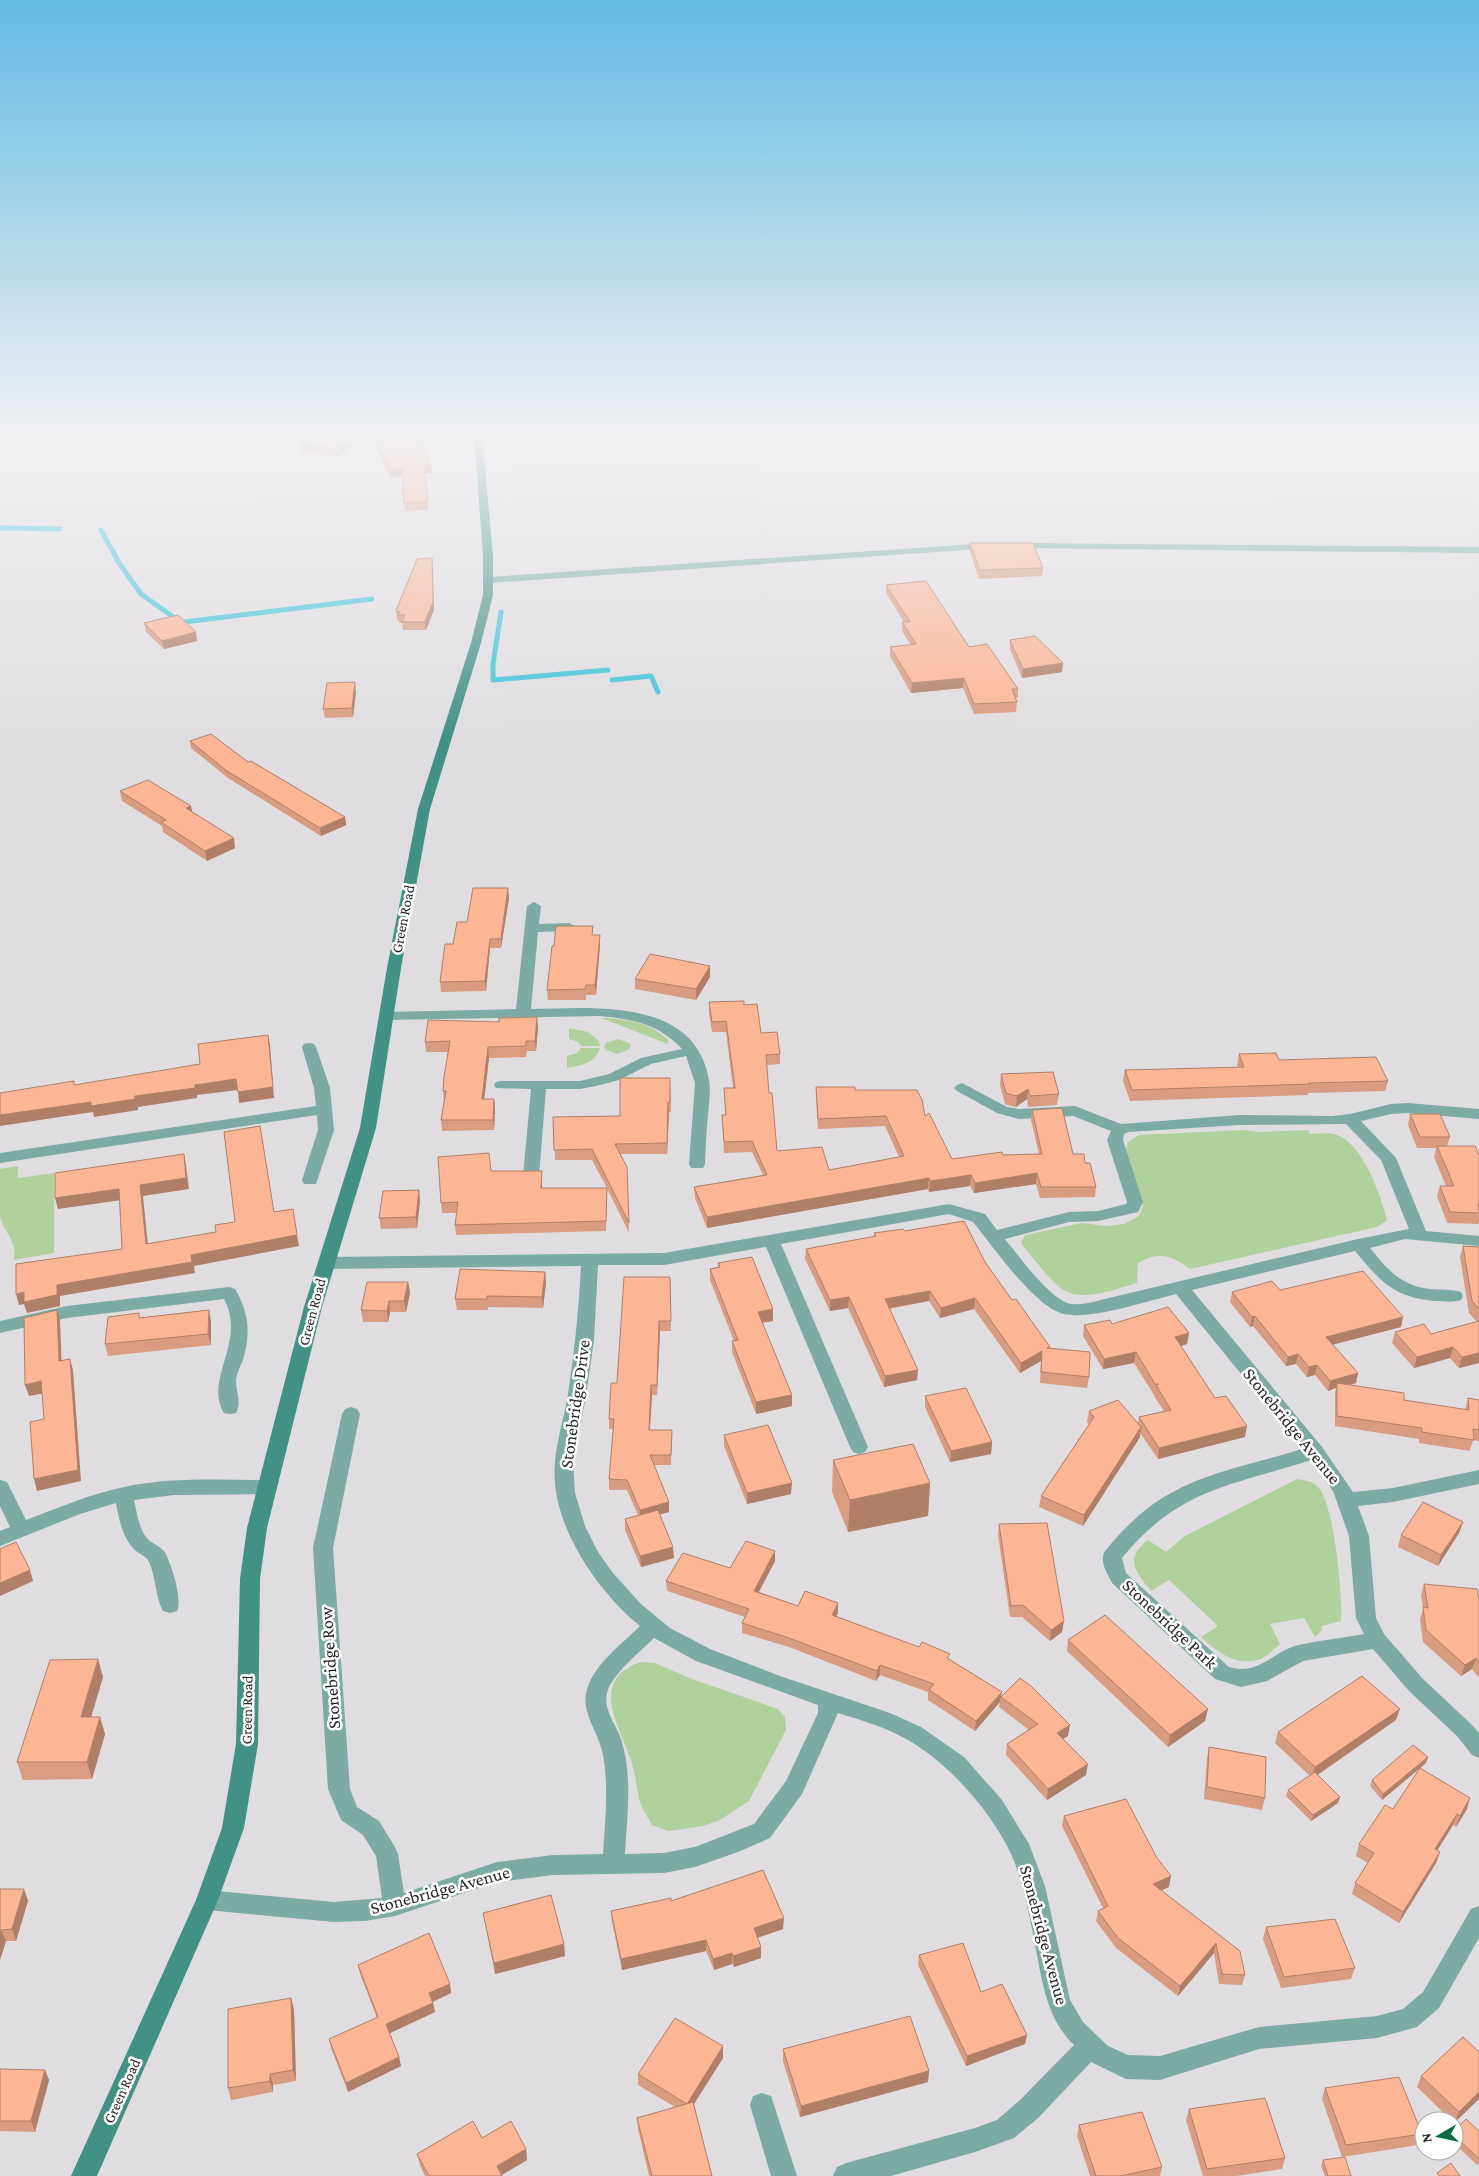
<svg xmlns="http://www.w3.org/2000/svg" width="1479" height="2176" font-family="'Crimson Pro',serif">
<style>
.green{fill:#b0d19b}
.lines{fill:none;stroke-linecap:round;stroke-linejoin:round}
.stream{stroke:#3bc3da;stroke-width:5}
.street{fill:#7baba2;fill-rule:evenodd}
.secondary{fill:#429185;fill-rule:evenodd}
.wall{fill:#d99c80}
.shaded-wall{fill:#b07f68}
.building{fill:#fcb595;stroke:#b07f68}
.labels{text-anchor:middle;stroke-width:5;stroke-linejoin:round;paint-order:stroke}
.street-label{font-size:15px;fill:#272728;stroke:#fff}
.near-street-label{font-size:18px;fill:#272728;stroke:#fff}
</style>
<rect width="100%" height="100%" fill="#e0dde1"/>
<!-- green -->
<g class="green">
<path d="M 225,433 L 264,433 L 266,435 L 210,445 L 202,437 Z"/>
<path d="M 601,1018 C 622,1018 653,1023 668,1040 L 668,1044 Z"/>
<path d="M 569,1028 L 588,1032 L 599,1041 L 600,1046 L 581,1046 L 578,1042 L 569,1039 Z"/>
<path d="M 618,1039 L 629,1043 L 631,1046 L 628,1050 L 617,1054 L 606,1050 L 604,1047 L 606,1043 Z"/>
<path d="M 581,1048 L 600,1048 C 596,1063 580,1066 567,1068 L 567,1056 L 577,1053 Z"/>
<path d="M 1243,1130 L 1260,1132 L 1308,1130 L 1310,1134 C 1319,1134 1329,1132 1337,1135 C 1363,1144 1381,1196 1387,1220 L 1377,1227 L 1190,1269 C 1172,1255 1158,1251 1138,1263 L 1137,1283 C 1116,1289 1082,1303 1062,1289 C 1051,1282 1030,1254 1021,1243 L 1025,1235 L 1082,1223 L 1106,1226 L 1124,1224 L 1139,1216 L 1143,1206 L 1126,1149 L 1128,1142 L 1139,1135 Z"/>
<path d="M 18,1166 L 18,1178 L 54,1173 L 54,1253 L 14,1260 C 17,1238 4,1234 0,1216 C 0,1202 0,1183 0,1169 Z"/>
<path d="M 1297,1479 C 1305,1480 1312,1481 1318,1487 C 1334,1503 1343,1597 1341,1621 L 1322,1626 L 1321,1631 L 1315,1637 L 1304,1618 L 1270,1624 L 1280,1644 C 1273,1650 1266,1658 1257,1660 C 1235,1666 1216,1651 1201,1637 L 1218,1626 L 1169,1580 L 1151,1591 C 1135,1572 1124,1558 1148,1540 L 1166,1552 L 1185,1536 Z"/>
<path d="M 641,1662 L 655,1663 L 692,1679 L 778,1709 L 785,1717 L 786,1730 L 749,1801 L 720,1820 L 703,1826 L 669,1831 L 652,1825 C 649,1819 644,1812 641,1805 C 636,1791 636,1774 631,1760 C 619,1725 588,1680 641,1662 Z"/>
</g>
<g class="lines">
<!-- stream -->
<g class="stream">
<path d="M 0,528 L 60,529"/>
<path d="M 101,530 L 119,563 L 141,594 L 172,616"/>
<path d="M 501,612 L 493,664 L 493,680 L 608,670"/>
<path d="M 184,622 L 372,599"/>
<path d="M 612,680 L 651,676 L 658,692"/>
</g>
<!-- street -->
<g class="street">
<path d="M 990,543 L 995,546 L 994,548 L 490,583 L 485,580 L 490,577 Z"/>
<path d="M 1013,543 L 1479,547 L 1479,553 L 1009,548 L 1008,546 Z"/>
<path d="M 534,902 L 541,906 L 539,924 L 569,923 L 576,927 L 569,931 L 538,932 L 531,1009 C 593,1008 695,997 709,1080 C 711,1091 709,1104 708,1115 C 706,1131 706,1148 705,1164 L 703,1168 L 691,1168 L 689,1164 L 695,1083 L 686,1056 L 651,1064 L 619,1080 L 596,1086 L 580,1089 L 546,1089 L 539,1176 L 537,1180 L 525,1180 L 523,1176 L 531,1089 L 496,1088 L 494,1085 L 496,1082 L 501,1081 L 580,1081 L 609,1074 L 641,1058 L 682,1049 C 659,1024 632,1019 600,1016 L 387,1020 L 382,1019 L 380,1016 L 382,1013 L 387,1012 L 516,1009 L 527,906 Z"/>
<path d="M 309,1043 L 314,1044 L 316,1047 L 330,1088 L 334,1130 L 316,1184 L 304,1184 L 302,1180 L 318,1130 L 317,1115 L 0,1163 L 0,1153 L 316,1106 L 314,1088 L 302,1047 L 304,1044 Z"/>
<path d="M 962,1083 L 1007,1107 L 1019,1109 L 1075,1106 L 1121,1124 L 1239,1115 L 1332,1116 L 1350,1114 L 1391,1104 L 1408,1103 L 1479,1109 L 1479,1119 L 1408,1113 L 1391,1114 L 1361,1121 L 1396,1158 L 1426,1231 L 1479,1236 L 1479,1246 L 1405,1239 L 1370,1248 C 1387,1269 1401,1286 1430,1289 C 1440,1290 1451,1289 1461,1292 L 1463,1296 L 1461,1300 C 1452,1303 1443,1301 1434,1301 C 1393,1297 1380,1281 1355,1251 L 1192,1290 L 1322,1447 L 1353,1492 L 1393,1488 L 1479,1470 L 1479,1484 L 1393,1502 L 1358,1506 L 1369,1536 L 1376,1618 L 1384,1634 L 1423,1679 L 1471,1724 L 1479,1733 L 1479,1758 L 1472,1755 L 1457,1736 L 1409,1691 L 1373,1649 L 1303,1661 L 1267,1681 L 1241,1687 L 1215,1679 L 1112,1583 C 1107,1573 1099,1562 1105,1551 C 1123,1529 1146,1506 1171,1493 C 1212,1470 1259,1463 1302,1449 L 1176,1294 C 1148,1301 1091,1320 1064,1314 C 1034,1307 993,1246 973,1222 L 949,1214 L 781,1244 L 868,1447 L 865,1452 L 859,1454 L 853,1452 L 850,1447 L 766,1247 L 664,1265 L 598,1265 L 594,1340 L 586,1396 L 573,1463 L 575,1493 L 585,1526 L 598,1552 L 613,1573 L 641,1604 L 670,1628 L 710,1649 L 780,1676 L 890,1713 L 921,1727 L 964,1757 L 1002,1800 L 1029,1844 L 1045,1886 L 1070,2000 L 1083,2022 L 1108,2046 L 1128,2055 L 1160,2056 L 1259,2027 L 1377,2016 L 1403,2009 L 1423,1992 L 1471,1909 L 1479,1906 L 1479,1938 L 1439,2008 L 1417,2027 L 1377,2038 L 1259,2049 L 1160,2080 L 1126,2079 L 1091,2062 L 1038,2118 L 1014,2138 L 975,2152 L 891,2176 L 833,2176 L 837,2167 L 846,2163 L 975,2128 L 997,2120 L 1020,2100 L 1074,2045 C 1046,2018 1042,1980 1035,1944 C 1029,1915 1024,1884 1012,1856 C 992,1812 948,1762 906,1739 C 885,1727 861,1720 838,1713 L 802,1794 L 770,1838 L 738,1852 L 695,1867 L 664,1873 L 553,1875 L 497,1882 L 395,1916 L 365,1921 L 334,1922 L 207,1910 L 199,1907 L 196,1900 L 199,1893 L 207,1890 L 334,1902 L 382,1898 L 376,1856 L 363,1835 L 341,1820 L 328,1789 L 313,1548 L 342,1414 L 345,1409 L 351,1407 L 357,1409 L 360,1414 L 333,1548 L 350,1789 L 357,1807 L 379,1821 L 395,1847 L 398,1854 L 404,1893 L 497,1862 L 553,1855 L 603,1854 C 605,1822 609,1788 603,1755 C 600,1735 582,1714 586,1694 C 591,1666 621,1645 640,1626 C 596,1590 549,1522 555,1462 C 557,1437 566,1412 569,1387 C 575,1347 579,1306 581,1266 L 326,1269 L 320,1267 L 318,1263 L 320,1259 L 326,1257 L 664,1253 L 949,1204 L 985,1214 L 997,1230 L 1069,1212 L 1098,1211 L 1126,1204 L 1127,1202 L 1107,1140 L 1111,1131 L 1073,1116 L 1019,1119 L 997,1113 L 957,1091 L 954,1088 L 957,1085 ZM 1346,1124 L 1381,1160 L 1409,1229 L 1358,1239 L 1113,1297 C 1100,1300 1080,1307 1067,1303 C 1048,1296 1018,1255 1005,1239 L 1069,1222 L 1098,1221 L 1138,1212 L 1143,1202 L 1123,1140 L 1124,1134 L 1128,1132 L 1239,1125 ZM 1311,1460 L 1333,1491 L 1349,1536 L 1356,1618 L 1364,1634 C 1343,1638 1320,1640 1299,1645 C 1272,1651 1260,1676 1229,1667 L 1126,1573 L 1122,1558 C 1179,1488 1232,1486 1311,1460 ZM 654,1638 L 696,1661 L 818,1705 L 818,1713 L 786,1781 L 754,1824 L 695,1847 L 664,1853 L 625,1854 C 627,1817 633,1776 621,1739 C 616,1724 603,1710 607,1693 C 611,1675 641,1651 654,1638 Z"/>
<path d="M 229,1287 L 235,1289 C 249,1313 251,1333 243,1360 C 240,1367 236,1375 236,1382 C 236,1392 242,1403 236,1413 L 230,1414 L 224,1413 C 204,1378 247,1342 224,1299 L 67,1318 L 0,1333 L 0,1321 L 67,1306 Z"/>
<path d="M 0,1480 L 7,1482 L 26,1520 C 58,1508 90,1494 124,1487 C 170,1477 221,1480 268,1480 L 275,1482 L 277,1487 L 275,1492 L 268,1494 L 174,1495 L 134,1500 C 137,1512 138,1526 146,1537 C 150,1543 159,1545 164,1551 C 171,1562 183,1600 177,1611 L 170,1613 L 163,1611 C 155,1596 156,1577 149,1562 C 146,1555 136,1553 132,1547 C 122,1535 119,1519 116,1503 L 80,1514 L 0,1546 L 0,1531 L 10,1527 L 0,1506 Z"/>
<path d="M 762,2093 L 771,2096 L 774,2105 L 797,2176 L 771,2176 L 750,2105 L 753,2096 Z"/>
</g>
<!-- secondary -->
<path class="secondary" d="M 474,433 L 482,433 L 493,556 L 493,595 L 481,643 L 430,809 L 401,968 L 376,1128 L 322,1307 L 267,1528 L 260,1579 L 258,1744 L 244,1828 L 218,1900 L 97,2176 L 71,2176 L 196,1900 L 222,1828 L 236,1744 L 240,1579 L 247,1528 L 304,1307 L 360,1128 L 387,968 L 418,809 L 471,643 L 483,595 L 483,556 Z"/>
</g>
<!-- wall -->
<g class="wall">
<path d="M 313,433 L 435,433 L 421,446 L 432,473 L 425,474 L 428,510 L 405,511 L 403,476 L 391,478 L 375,445 L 355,443 L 339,456 L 300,452 L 299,444 Z"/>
<path d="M 970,543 L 1043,568 L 1042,576 L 979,579 L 970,552 Z"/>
<path d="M 433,566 L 434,610 L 426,630 L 403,630 L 402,623 L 399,623 L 398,620 L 397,620 L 396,611 Z"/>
<path d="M 886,585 L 969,647 L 1018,689 L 1018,698 L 1015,698 L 1017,702 L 1016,712 L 974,714 L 963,688 L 911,693 L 890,656 L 890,647 L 911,645 L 902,631 L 902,622 L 904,622 L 886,593 Z"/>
<path d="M 144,623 L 197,641 L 164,649 L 146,632 Z"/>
<path d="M 1010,640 L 1062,672 L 1022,678 L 1010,649 Z"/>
<path d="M 356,692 L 353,717 L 325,718 L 323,709 Z"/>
<path d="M 190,741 L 248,762 L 345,817 L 346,825 L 321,836 L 228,778 L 191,748 Z"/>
<path d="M 120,791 L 191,806 L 192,812 L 235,848 L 207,861 L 163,832 L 162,826 L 122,801 Z"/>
<path d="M 509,898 L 501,948 L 490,948 L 486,991 L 441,992 L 440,982 L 453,944 L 467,922 Z"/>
<path d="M 593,935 L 600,935 L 600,945 L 596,995 L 586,995 L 586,1000 L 548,1000 L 547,990 L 554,946 Z"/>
<path d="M 710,977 L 696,1000 L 635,989 L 635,979 Z"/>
<path d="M 709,1002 L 744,1005 L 761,1033 L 780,1054 L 780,1064 L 766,1065 L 769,1093 L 777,1151 L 829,1170 L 899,1157 L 885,1126 L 818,1129 L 816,1097 L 816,1087 L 855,1090 L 925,1116 L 952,1159 L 1003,1155 L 1039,1154 L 1031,1120 L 1032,1110 L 1073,1154 L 1085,1163 L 1096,1187 L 1095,1197 L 1040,1198 L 1036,1184 L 974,1193 L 970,1186 L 929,1192 L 928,1189 L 707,1228 L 695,1198 L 694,1187 L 763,1175 L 752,1152 L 724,1153 L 722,1115 L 725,1115 L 724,1088 L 733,1088 L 726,1032 L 712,1032 L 709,1013 Z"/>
<path d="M 538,1027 L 536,1051 L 527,1051 L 526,1057 L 489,1058 L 484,1099 L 494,1099 L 495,1109 L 494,1130 L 442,1131 L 441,1120 L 444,1102 L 443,1091 L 449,1052 L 426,1052 L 425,1042 Z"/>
<path d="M 1239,1054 L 1279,1060 L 1388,1081 L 1385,1091 L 1308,1093 L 1308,1095 L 1130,1101 L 1123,1081 L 1125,1070 L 1238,1067 L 1237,1065 Z"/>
<path d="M 1001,1074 L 1059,1094 L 1057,1105 L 1028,1107 L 1027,1099 L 1016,1107 L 1008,1105 L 1005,1104 L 1000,1085 Z"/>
<path d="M 670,1078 L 671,1112 L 669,1112 L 667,1154 L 620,1154 L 627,1167 L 629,1233 L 607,1188 L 606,1231 L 456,1235 L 455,1225 L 457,1213 L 442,1213 L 441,1203 L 491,1171 L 542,1181 L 542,1188 L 607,1188 L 592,1160 L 555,1160 L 553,1117 L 620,1116 Z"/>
<path d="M 1410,1114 L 1450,1137 L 1447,1146 L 1479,1155 L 1479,1221 L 1478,1224 L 1447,1223 L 1437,1196 L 1440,1186 L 1446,1186 L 1434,1157 L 1436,1148 L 1417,1148 L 1408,1125 Z"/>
<path d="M 419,1190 L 420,1201 L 417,1228 L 381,1229 L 379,1218 Z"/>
<path d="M 905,1231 L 985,1262 L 1012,1300 L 1050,1347 L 1049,1348 L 1089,1377 L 1087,1388 L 1040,1383 L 1041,1361 L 1020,1373 L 974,1309 L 940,1318 L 929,1301 L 889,1309 L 917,1380 L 884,1387 L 848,1308 L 830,1311 L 805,1259 L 806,1249 L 874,1237 L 874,1233 Z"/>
<path d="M 1463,1246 L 1479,1247 L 1479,1363 L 1459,1368 L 1450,1358 L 1414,1368 L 1392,1343 L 1395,1332 L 1431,1334 L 1477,1322 L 1469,1313 L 1460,1257 Z"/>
<path d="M 718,1263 L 773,1309 L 773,1321 L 762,1323 L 792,1406 L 756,1414 L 732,1352 L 732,1341 L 734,1341 L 710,1280 L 710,1269 L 718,1267 Z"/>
<path d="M 545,1272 L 546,1283 L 543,1308 L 488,1307 L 488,1310 L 457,1310 L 455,1299 Z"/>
<path d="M 670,1277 L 671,1331 L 660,1331 L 657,1395 L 652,1395 L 650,1430 L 672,1430 L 671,1465 L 654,1465 L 669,1512 L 660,1514 L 674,1558 L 641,1567 L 625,1530 L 625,1519 L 638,1515 L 627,1490 L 609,1490 L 609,1479 L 613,1429 L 609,1429 L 609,1419 L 617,1383 Z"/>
<path d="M 408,1282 L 410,1293 L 406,1312 L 390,1312 L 388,1322 L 363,1322 L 361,1310 Z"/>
<path d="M 1280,1290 L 1403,1317 L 1401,1327 L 1332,1344 L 1358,1373 L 1356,1383 L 1350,1385 L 1404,1400 L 1465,1410 L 1468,1398 L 1479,1400 L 1479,1441 L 1473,1440 L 1470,1451 L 1419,1443 L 1419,1439 L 1335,1426 L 1335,1393 L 1336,1388 L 1328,1391 L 1315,1375 L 1307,1377 L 1296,1364 L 1286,1366 L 1253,1326 L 1250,1327 L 1230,1302 L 1232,1292 Z"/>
<path d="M 209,1310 L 211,1322 L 211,1345 L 108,1356 L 105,1344 L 140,1318 Z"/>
<path d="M 1112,1324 L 1189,1333 L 1187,1344 L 1181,1346 L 1215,1398 L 1245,1437 L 1158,1459 L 1140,1433 L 1140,1437 L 1083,1526 L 1039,1507 L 1041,1496 L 1089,1424 L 1087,1422 L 1089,1411 L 1138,1423 L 1139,1417 L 1164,1411 L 1154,1396 L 1155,1395 L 1154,1395 L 1134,1363 L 1103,1369 L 1083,1336 L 1084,1325 Z"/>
<path d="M 925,1396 L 992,1442 L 991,1454 L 950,1462 L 925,1407 Z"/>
<path d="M 724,1435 L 791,1494 L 747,1504 L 724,1446 Z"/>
<path d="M 833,1460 L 930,1483 L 928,1516 L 848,1532 L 832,1492 Z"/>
<path d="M 1463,1522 L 1459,1533 L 1438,1566 L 1398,1547 L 1401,1535 Z"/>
<path d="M 999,1524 L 1062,1632 L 1050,1641 L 1022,1617 L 1010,1617 L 998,1535 Z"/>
<path d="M 775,1551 L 775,1561 L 759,1592 L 798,1606 L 838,1613 L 836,1616 L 949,1659 L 1001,1696 L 1068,1736 L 1063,1739 L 1086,1775 L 1047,1800 L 1006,1755 L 1007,1744 L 1029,1730 L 999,1707 L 1000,1702 L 975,1731 L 928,1700 L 928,1692 L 880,1675 L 876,1681 L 789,1647 L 742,1633 L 742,1623 L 745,1617 L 667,1591 L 666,1581 L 730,1568 Z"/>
<path d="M 1424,1584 L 1479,1599 L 1479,1676 L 1478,1677 L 1472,1669 L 1461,1676 L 1423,1642 L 1420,1619 L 1423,1609 L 1421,1595 Z"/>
<path d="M 1068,1640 L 1205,1721 L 1168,1747 L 1067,1651 Z"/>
<path d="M 103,1677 L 91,1717 L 105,1734 L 92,1779 L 23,1780 L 17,1762 Z"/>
<path d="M 1396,1720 L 1318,1775 L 1340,1797 L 1338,1803 L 1311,1821 L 1286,1796 L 1288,1790 L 1310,1776 L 1275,1743 L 1278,1732 Z"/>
<path d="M 1209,1747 L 1265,1798 L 1262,1810 L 1204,1799 L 1207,1758 Z"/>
<path d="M 1428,1757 L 1426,1763 L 1382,1800 L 1370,1786 L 1372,1780 Z"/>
<path d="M 1393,1809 L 1467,1809 L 1456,1827 L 1453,1825 L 1437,1851 L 1440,1852 L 1436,1863 L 1399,1923 L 1352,1894 L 1355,1883 L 1368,1863 L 1356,1856 L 1359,1844 Z"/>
<path d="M 1064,1816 L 1169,1887 L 1161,1890 L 1240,1951 L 1245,1975 L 1242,1985 L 1219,1984 L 1214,1953 L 1178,1996 L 1116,1948 L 1096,1921 L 1098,1911 L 1103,1908 L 1062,1826 Z"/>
<path d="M 0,1889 L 24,1889 L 28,1901 L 16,1941 L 6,1941 L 0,1960 Z"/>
<path d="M 671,1901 L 783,1929 L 757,1938 L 761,1947 L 761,1958 L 734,1967 L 732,1964 L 714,1970 L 706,1951 L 622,1970 L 612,1922 L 611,1911 Z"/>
<path d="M 483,1913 L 564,1944 L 565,1956 L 495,1974 L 485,1924 Z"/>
<path d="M 1266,1927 L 1355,1968 L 1351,1979 L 1281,1988 L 1263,1939 Z"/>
<path d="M 919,1955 L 981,1992 L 1027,2035 L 1025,2044 L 966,2066 L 918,1965 Z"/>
<path d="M 358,1965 L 450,1984 L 451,1993 L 433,2002 L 435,2012 L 390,2033 L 399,2057 L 401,2066 L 348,2092 L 331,2048 L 329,2039 L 377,2018 L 360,1974 Z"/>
<path d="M 291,1998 L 294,2010 L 296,2081 L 273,2085 L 273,2092 L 231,2100 L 228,2088 Z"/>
<path d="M 723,2046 L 723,2058 L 694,2104 L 712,2176 L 649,2176 L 638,2129 L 637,2118 L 675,2107 L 638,2085 L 638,2074 Z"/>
<path d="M 783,2049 L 929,2071 L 928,2082 L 800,2117 L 783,2061 Z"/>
<path d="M 0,2069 L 45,2070 L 49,2080 L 35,2132 L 0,2131 Z"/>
<path d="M 1421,2076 L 1479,2099 L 1454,2123 L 1454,2121 L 1452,2121 L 1417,2087 Z"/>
<path d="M 1325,2088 L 1422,2134 L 1418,2145 L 1342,2157 L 1322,2099 Z"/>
<path d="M 1189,2109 L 1285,2158 L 1282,2169 L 1236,2176 L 1203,2176 L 1186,2120 Z"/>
<path d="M 1079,2125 L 1162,2167 L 1160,2176 L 1090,2176 L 1077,2136 Z"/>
<path d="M 1454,2131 L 1479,2131 L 1479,2163 L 1477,2165 L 1454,2143 Z"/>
<path d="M 482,2138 L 526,2149 L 527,2160 L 502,2175 L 502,2176 L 425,2176 L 420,2165 L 417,2154 Z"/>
<path d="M 1323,2160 L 1351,2176 L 1325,2176 L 1321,2166 Z"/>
</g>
<!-- shaded-wall -->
<g class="shaded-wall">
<path d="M 426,433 L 435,433 L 419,448 L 418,440 Z"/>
<path d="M 354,435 L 355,443 L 339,456 L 338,449 Z"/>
<path d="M 431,465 L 432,473 L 425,474 L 424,466 Z"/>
<path d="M 402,468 L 403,476 L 391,478 L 390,470 Z"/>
<path d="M 432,558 L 434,610 L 426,630 L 425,622 Z"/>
<path d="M 196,632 L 197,641 L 164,649 L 162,641 Z"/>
<path d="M 1063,663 L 1062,672 L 1022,678 L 1023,669 Z"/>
<path d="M 964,678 L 963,688 L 911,693 L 912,683 Z"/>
<path d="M 355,682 L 356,692 L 353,717 L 352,708 Z"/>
<path d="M 191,806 L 193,816 L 186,808 Z"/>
<path d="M 345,817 L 346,825 L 321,836 L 320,828 Z"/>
<path d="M 234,838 L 235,848 L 207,861 L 205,851 Z"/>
<path d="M 508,888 L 509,898 L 501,948 L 501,939 Z"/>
<path d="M 600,935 L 600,945 L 596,995 L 595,985 Z"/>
<path d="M 490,939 L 490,948 L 486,991 L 485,981 Z"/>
<path d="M 710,966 L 710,977 L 696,1000 L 696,989 Z"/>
<path d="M 537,1017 L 538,1027 L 536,1051 L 535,1041 Z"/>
<path d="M 268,1035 L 270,1045 L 274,1098 L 239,1103 L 238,1092 Z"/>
<path d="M 488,1047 L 489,1058 L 483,1110 L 482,1099 Z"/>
<path d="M 236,1079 L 238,1090 L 197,1095 L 197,1098 L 138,1107 L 138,1110 L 94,1117 L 93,1112 L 0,1126 L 0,1115 L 91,1102 L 135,1096 L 195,1085 Z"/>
<path d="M 1028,1089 L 1027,1099 L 1016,1107 L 1017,1096 Z"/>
<path d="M 494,1099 L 495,1109 L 494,1130 L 493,1120 Z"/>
<path d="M 668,1102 L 669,1112 L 667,1154 L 667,1143 Z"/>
<path d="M 184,1154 L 186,1165 L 189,1189 L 143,1196 L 149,1255 L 146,1244 L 140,1185 Z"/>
<path d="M 542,1171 L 542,1198 L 541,1188 Z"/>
<path d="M 1037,1173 L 1036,1184 L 974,1193 L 975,1183 Z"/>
<path d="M 971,1175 L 970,1186 L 929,1192 L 930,1181 Z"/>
<path d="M 929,1178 L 928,1189 L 707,1228 L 707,1217 Z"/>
<path d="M 119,1189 L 122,1200 L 58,1209 L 55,1198 Z"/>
<path d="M 419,1190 L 420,1201 L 417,1228 L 416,1217 Z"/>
<path d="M 297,1235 L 299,1246 L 194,1266 L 195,1273 L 60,1296 L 60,1306 L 27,1313 L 24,1304 L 19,1305 L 16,1294 L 191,1255 Z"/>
<path d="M 545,1272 L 546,1283 L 543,1308 L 542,1297 Z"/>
<path d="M 408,1282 L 410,1293 L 406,1312 L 404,1301 Z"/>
<path d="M 930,1291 L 929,1301 L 884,1309 L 885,1299 Z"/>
<path d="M 849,1297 L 848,1308 L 830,1311 L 830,1300 Z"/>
<path d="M 975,1298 L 974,1309 L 940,1318 L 941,1308 Z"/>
<path d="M 389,1301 L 390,1312 L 388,1322 L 387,1311 Z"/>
<path d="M 773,1309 L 773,1321 L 758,1323 L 758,1312 Z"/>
<path d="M 57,1310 L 60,1321 L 62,1373 L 59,1361 Z"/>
<path d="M 209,1310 L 211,1322 L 211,1345 L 208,1334 Z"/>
<path d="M 1255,1316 L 1253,1326 L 1250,1327 L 1252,1317 Z"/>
<path d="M 1403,1317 L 1401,1327 L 1324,1347 L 1326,1337 Z"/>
<path d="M 659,1321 L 660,1331 L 657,1395 L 657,1385 Z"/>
<path d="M 1189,1333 L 1187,1344 L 1174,1348 L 1175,1337 Z"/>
<path d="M 1453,1347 L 1450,1358 L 1414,1368 L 1417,1357 Z"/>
<path d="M 1042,1351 L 1041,1361 L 1020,1373 L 1021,1363 Z"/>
<path d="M 1136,1352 L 1134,1363 L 1103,1369 L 1104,1359 Z"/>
<path d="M 1479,1353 L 1479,1363 L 1459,1368 L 1462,1357 Z"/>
<path d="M 1298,1354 L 1296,1364 L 1286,1366 L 1288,1357 Z"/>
<path d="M 70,1359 L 73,1370 L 81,1481 L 37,1491 L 34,1479 Z"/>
<path d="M 1317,1365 L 1315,1375 L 1307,1377 L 1309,1367 Z"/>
<path d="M 918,1370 L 917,1380 L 884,1387 L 885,1376 Z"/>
<path d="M 1358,1373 L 1356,1383 L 1337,1388 L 1337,1383 L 1336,1388 L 1328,1391 L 1330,1381 Z"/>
<path d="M 41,1381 L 45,1393 L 29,1396 L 25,1385 Z"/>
<path d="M 651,1385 L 652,1395 L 649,1440 L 649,1430 Z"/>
<path d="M 792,1395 L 792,1406 L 756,1414 L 756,1402 Z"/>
<path d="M 1247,1426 L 1245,1437 L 1158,1459 L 1159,1448 Z"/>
<path d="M 1141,1427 L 1140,1437 L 1083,1526 L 1084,1515 Z"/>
<path d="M 992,1442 L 991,1454 L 950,1462 L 951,1451 Z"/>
<path d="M 792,1483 L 791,1494 L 747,1504 L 747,1493 Z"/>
<path d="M 930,1483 L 928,1516 L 848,1532 L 850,1500 Z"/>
<path d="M 669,1502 L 669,1512 L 640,1520 L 640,1510 Z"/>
<path d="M 1463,1522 L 1459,1533 L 1438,1566 L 1441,1555 Z"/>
<path d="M 673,1547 L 674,1558 L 641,1567 L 640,1556 Z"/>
<path d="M 775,1551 L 775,1561 L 754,1601 L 754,1591 Z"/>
<path d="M 30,1570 L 33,1581 L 0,1596 L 0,1583 Z"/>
<path d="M 838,1603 L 838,1613 L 832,1624 L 832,1615 Z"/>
<path d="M 1064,1621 L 1062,1632 L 1050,1641 L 1051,1630 Z"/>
<path d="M 1476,1658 L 1472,1669 L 1461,1676 L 1465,1665 Z"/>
<path d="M 98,1659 L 103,1677 L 86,1734 L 81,1717 Z"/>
<path d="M 880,1665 L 880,1675 L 876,1681 L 877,1671 Z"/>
<path d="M 1002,1692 L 1000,1702 L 975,1731 L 976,1721 Z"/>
<path d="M 1208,1709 L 1205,1721 L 1168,1747 L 1170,1735 Z"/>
<path d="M 1400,1709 L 1396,1720 L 1312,1778 L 1315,1767 Z"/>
<path d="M 100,1717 L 105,1734 L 92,1779 L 87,1762 Z"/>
<path d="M 1070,1725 L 1068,1736 L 1055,1744 L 1057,1733 Z"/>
<path d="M 1428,1757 L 1426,1763 L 1382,1800 L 1383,1794 Z"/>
<path d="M 1088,1764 L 1086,1775 L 1047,1800 L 1048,1789 Z"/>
<path d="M 1340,1797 L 1338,1803 L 1311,1821 L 1313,1815 Z"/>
<path d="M 1470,1798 L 1467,1809 L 1456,1827 L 1460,1816 Z"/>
<path d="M 1457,1814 L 1453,1825 L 1431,1860 L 1435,1849 Z"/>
<path d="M 1440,1852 L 1436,1863 L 1399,1923 L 1403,1912 Z"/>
<path d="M 1171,1876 L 1169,1887 L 1151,1895 L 1153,1884 Z"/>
<path d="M 24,1889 L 28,1901 L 16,1941 L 12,1929 Z"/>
<path d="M 784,1918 L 783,1929 L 754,1939 L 754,1928 Z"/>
<path d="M 1,1930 L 6,1941 L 0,1960 L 0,1934 Z"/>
<path d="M 706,1940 L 706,1951 L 622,1970 L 621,1959 Z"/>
<path d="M 1216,1943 L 1214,1953 L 1178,1996 L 1180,1986 Z"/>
<path d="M 564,1944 L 565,1956 L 495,1974 L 494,1963 Z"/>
<path d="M 761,1947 L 761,1958 L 734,1967 L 733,1956 Z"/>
<path d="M 732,1953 L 732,1964 L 714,1970 L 713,1959 Z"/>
<path d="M 450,1984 L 451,1993 L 430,2003 L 429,1993 Z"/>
<path d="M 291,1998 L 294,2010 L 296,2081 L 293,2070 Z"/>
<path d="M 433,2003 L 435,2012 L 388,2034 L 386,2024 Z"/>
<path d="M 1027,2035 L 1025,2044 L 966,2066 L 967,2056 Z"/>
<path d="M 723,2046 L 723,2058 L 687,2115 L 687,2104 Z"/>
<path d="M 399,2057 L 401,2066 L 348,2092 L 346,2083 Z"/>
<path d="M 45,2070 L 49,2080 L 35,2132 L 31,2121 Z"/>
<path d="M 929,2071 L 928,2082 L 800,2117 L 801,2106 Z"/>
<path d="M 270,2074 L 273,2085 L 273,2092 L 270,2081 Z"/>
<path d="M 1479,2092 L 1479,2099 L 1454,2123 L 1459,2112 Z"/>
<path d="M 526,2149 L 527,2160 L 500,2176 L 497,2166 Z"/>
</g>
<!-- building -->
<g class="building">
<path d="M 313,433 L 426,433 L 418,440 L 431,465 L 424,466 L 428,502 L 404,503 L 402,468 L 390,470 L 374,437 L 354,435 L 338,449 L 299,444 Z"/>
<path d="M 970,543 L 1033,543 L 1043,568 L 980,570 Z"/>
<path d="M 432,558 L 433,602 L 425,622 L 402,622 L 405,615 L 398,615 L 400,612 L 396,611 L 417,559 Z"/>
<path d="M 926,581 L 969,647 L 987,644 L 1018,689 L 1012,689 L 1017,702 L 974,704 L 964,678 L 912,683 L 890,647 L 916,644 L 902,622 L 910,622 L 886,585 Z"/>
<path d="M 178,615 L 196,632 L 162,641 L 144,623 Z"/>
<path d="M 1035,636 L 1063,663 L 1023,669 L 1010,640 Z"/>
<path d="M 355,682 L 352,708 L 323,709 L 327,683 Z"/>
<path d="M 211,734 L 248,762 L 251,761 L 345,817 L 320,828 L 227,771 L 190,741 Z"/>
<path d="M 148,780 L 191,806 L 186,808 L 234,838 L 205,851 L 161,822 L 166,820 L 120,791 Z"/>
<path d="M 473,888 L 508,888 L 501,939 L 490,939 L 485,981 L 440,982 L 445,944 L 453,944 L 457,922 L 467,922 Z"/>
<path d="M 556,926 L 593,926 L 592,935 L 600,935 L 595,985 L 586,985 L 585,989 L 547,990 L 552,946 L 554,946 Z"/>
<path d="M 650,954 L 710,966 L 696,989 L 635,979 Z"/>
<path d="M 744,1001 L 744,1005 L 757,1004 L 761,1033 L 777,1032 L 780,1054 L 766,1055 L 769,1093 L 772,1093 L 777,1151 L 822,1147 L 829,1170 L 904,1156 L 886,1116 L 818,1119 L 816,1087 L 855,1087 L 855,1090 L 917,1090 L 922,1100 L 925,1116 L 929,1113 L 952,1159 L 1002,1152 L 1003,1155 L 1042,1154 L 1032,1110 L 1062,1108 L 1073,1154 L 1084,1154 L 1085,1163 L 1090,1163 L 1096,1187 L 1041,1187 L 1037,1173 L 975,1183 L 971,1175 L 930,1181 L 929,1178 L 707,1217 L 694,1187 L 767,1175 L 752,1141 L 724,1142 L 722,1115 L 726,1115 L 724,1088 L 735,1088 L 726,1021 L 712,1022 L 709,1002 Z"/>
<path d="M 537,1017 L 535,1041 L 526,1041 L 526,1046 L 488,1047 L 482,1099 L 494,1099 L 493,1120 L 441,1120 L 446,1091 L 443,1091 L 444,1076 L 450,1041 L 425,1042 L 428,1020 L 499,1022 L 499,1018 Z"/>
<path d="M 268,1035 L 273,1087 L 238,1092 L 236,1079 L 195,1085 L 195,1088 L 135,1096 L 135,1099 L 91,1106 L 91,1102 L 0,1115 L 0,1093 L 74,1081 L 74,1085 L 200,1064 L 198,1044 Z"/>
<path d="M 1276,1053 L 1279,1060 L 1376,1057 L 1388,1081 L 1309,1083 L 1310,1084 L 1132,1090 L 1125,1070 L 1244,1067 L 1239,1054 Z"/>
<path d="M 1053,1072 L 1059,1094 L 1030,1096 L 1028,1089 L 1017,1096 L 1009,1094 L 1006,1093 L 1001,1074 Z"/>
<path d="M 620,1078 L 670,1078 L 670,1102 L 668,1102 L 667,1143 L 615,1144 L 627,1167 L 629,1223 L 592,1149 L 554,1150 L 553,1117 L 620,1116 Z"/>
<path d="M 1410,1114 L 1440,1114 L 1450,1137 L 1420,1137 Z"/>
<path d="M 260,1126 L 274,1212 L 293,1209 L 297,1235 L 191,1255 L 192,1262 L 57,1285 L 57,1295 L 24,1302 L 24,1292 L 16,1294 L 16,1264 L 122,1249 L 119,1189 L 55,1198 L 55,1173 L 184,1154 L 186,1178 L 140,1185 L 146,1244 L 216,1232 L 215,1225 L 235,1222 L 224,1132 Z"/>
<path d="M 1437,1146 L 1475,1146 L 1479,1155 L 1479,1204 L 1478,1204 L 1479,1213 L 1450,1212 L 1440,1186 L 1454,1186 Z"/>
<path d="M 489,1153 L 491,1171 L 542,1171 L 541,1188 L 607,1188 L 606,1221 L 455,1225 L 458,1202 L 441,1203 L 438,1157 Z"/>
<path d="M 419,1190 L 416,1217 L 379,1218 L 383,1191 Z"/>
<path d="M 964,1221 L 985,1262 L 1012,1300 L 1016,1299 L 1050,1347 L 1047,1348 L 1090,1352 L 1089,1377 L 1041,1372 L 1042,1351 L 1021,1363 L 975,1298 L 941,1308 L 930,1291 L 885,1299 L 918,1370 L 885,1376 L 849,1297 L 830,1300 L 806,1249 L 876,1236 L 874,1233 L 903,1229 L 905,1231 Z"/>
<path d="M 1463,1246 L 1479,1247 L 1479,1309 L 1472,1301 Z"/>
<path d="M 752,1257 L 773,1309 L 758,1312 L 792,1395 L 756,1402 L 732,1341 L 738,1340 L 710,1269 L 720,1267 L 718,1263 Z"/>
<path d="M 460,1269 L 545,1272 L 542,1297 L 487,1296 L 487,1299 L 455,1299 Z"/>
<path d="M 1363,1271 L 1403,1317 L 1326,1337 L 1358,1373 L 1330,1381 L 1317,1365 L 1309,1367 L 1298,1354 L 1288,1357 L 1255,1316 L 1252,1317 L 1232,1292 L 1272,1281 L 1280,1290 Z"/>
<path d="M 624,1277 L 670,1277 L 671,1321 L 659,1321 L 657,1385 L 651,1385 L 649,1430 L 672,1430 L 671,1455 L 650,1455 L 669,1502 L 640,1510 L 627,1480 L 609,1479 L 614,1419 L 609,1419 L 611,1383 L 617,1383 Z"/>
<path d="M 367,1282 L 408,1282 L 404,1301 L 389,1301 L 387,1311 L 361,1310 Z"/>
<path d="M 1168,1307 L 1189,1333 L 1175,1337 L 1215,1398 L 1226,1396 L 1247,1426 L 1159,1448 L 1139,1417 L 1171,1410 L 1156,1385 L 1159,1384 L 1155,1384 L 1136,1352 L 1104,1359 L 1084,1325 L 1110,1320 L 1112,1324 Z"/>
<path d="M 57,1310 L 59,1361 L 70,1359 L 78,1470 L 34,1479 L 30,1422 L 44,1419 L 41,1381 L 25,1385 L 24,1318 Z"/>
<path d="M 209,1310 L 208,1334 L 105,1344 L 108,1317 L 139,1313 L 139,1318 Z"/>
<path d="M 1479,1321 L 1479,1353 L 1462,1357 L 1453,1347 L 1417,1357 L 1395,1332 L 1424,1324 L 1431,1334 Z"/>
<path d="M 1337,1383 L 1404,1393 L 1404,1400 L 1469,1410 L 1468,1398 L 1479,1400 L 1479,1430 L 1473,1429 L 1474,1440 L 1422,1432 L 1422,1428 L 1337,1416 Z"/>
<path d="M 966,1388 L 992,1442 L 951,1451 L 925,1396 Z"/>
<path d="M 1118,1400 L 1141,1427 L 1084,1515 L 1041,1496 L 1094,1417 L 1089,1411 Z"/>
<path d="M 768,1425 L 792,1483 L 747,1493 L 724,1435 Z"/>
<path d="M 913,1444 L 930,1483 L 850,1500 L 833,1460 Z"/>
<path d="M 1423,1502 L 1463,1522 L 1441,1555 L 1401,1535 Z"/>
<path d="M 658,1510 L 673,1547 L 640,1556 L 625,1519 Z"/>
<path d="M 1047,1523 L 1064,1621 L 1051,1630 L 1023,1605 L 1011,1606 L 999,1524 Z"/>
<path d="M 746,1541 L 775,1551 L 754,1591 L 798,1606 L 805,1591 L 838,1603 L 832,1615 L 919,1647 L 922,1642 L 950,1654 L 947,1658 L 1002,1692 L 976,1721 L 929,1690 L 934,1684 L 880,1665 L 877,1671 L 789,1638 L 742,1623 L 749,1609 L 666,1581 L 683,1553 L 730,1568 Z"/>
<path d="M 16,1542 L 30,1570 L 0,1583 L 0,1549 Z"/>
<path d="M 1424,1584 L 1477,1589 L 1479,1599 L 1479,1662 L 1476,1658 L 1465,1665 L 1426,1630 L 1423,1607 L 1428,1608 Z"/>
<path d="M 1105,1615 L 1208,1709 L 1170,1735 L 1068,1640 Z"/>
<path d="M 98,1659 L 81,1717 L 100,1717 L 87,1762 L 17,1762 L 50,1660 Z"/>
<path d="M 1362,1676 L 1400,1709 L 1315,1767 L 1278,1732 Z"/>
<path d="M 1020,1678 L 1031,1686 L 1070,1725 L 1057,1733 L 1088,1764 L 1048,1789 L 1007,1744 L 1038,1724 L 1001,1697 Z"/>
<path d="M 1413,1745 L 1428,1757 L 1383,1794 L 1372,1780 Z"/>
<path d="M 1209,1747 L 1266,1757 L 1265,1798 L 1207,1787 Z"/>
<path d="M 1420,1768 L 1470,1798 L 1460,1816 L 1457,1814 L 1435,1849 L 1440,1852 L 1403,1912 L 1355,1883 L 1374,1853 L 1359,1844 L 1385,1805 L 1393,1809 Z"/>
<path d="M 1315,1772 L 1340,1797 L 1313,1815 L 1288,1790 Z"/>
<path d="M 1126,1799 L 1157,1858 L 1171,1876 L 1153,1884 L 1240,1951 L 1245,1975 L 1222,1974 L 1216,1943 L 1180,1986 L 1118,1938 L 1098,1911 L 1108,1906 L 1064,1816 Z"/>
<path d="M 763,1870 L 784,1918 L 754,1928 L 761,1947 L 733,1956 L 732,1953 L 713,1959 L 706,1940 L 621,1959 L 611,1911 L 671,1898 L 671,1901 Z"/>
<path d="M 0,1889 L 24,1889 L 12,1929 L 1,1930 L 0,1934 Z"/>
<path d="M 551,1895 L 564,1944 L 494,1963 L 483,1913 Z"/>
<path d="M 1335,1919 L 1355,1968 L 1284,1977 L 1266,1927 Z"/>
<path d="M 429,1933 L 450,1984 L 429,1993 L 433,2003 L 386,2024 L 399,2057 L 346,2083 L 329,2039 L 378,2017 L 358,1965 Z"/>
<path d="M 963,1943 L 981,1992 L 1002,1984 L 1027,2035 L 967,2056 L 919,1955 Z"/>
<path d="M 291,1998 L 293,2070 L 270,2074 L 270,2081 L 228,2088 L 228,2009 Z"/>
<path d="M 910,2016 L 929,2071 L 801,2106 L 783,2049 Z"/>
<path d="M 675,2018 L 723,2046 L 687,2104 L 638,2074 Z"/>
<path d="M 1463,2037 L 1479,2052 L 1479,2092 L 1459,2112 L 1421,2076 Z"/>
<path d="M 0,2069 L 45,2070 L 31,2121 L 0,2121 Z"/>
<path d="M 1399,2077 L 1422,2134 L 1346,2145 L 1325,2088 Z"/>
<path d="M 1265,2098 L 1285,2158 L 1207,2169 L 1189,2109 Z"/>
<path d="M 693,2102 L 712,2176 L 652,2176 L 637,2118 Z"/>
<path d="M 1142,2112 L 1162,2167 L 1120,2176 L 1096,2176 L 1079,2125 Z"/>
<path d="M 1466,2119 L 1479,2131 L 1479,2159 L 1454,2135 L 1454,2131 Z"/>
<path d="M 473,2121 L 482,2138 L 511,2121 L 526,2149 L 497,2166 L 502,2176 L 429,2176 L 417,2154 Z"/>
<path d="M 1345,2157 L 1351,2176 L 1328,2176 L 1323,2160 Z"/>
<path d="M 1451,2163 L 1460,2176 L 1439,2176 L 1437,2173 Z"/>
</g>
<!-- sky -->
<linearGradient id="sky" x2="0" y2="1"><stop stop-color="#63bae2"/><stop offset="0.59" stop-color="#f1f0f2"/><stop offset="1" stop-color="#f1f0f2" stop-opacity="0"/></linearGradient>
<rect width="1479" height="738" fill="url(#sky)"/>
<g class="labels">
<!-- street labels -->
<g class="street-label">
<text transform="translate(403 919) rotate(-79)" y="5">Green Road</text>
<text transform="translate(312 1312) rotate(-75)" y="5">Green Road</text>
<text transform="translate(247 1710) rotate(-89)" y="5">Green Road</text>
<text transform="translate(122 2091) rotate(-66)" y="5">Green Road</text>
</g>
<!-- near-street labels -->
<g class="near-street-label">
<text transform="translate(575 1404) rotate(-82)" y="6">Stonebridge Drive</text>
<text transform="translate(1292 1426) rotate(51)" y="6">Stonebridge Avenue</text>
<text transform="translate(1170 1624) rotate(43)" y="6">Stonebridge Park</text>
<text transform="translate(330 1668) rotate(-94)" y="6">Stonebridge Row</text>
<text transform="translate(440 1890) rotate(-15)" y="6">Stonebridge Avenue</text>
<text transform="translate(1044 1935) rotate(75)" y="6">Stonebridge Avenue</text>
</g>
</g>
<!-- north arrow -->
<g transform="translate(1439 2136) rotate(261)"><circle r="24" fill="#ffffff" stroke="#a9a9a9"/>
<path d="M0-4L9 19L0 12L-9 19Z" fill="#096d42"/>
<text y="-8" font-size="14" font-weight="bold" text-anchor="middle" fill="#272728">N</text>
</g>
</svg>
